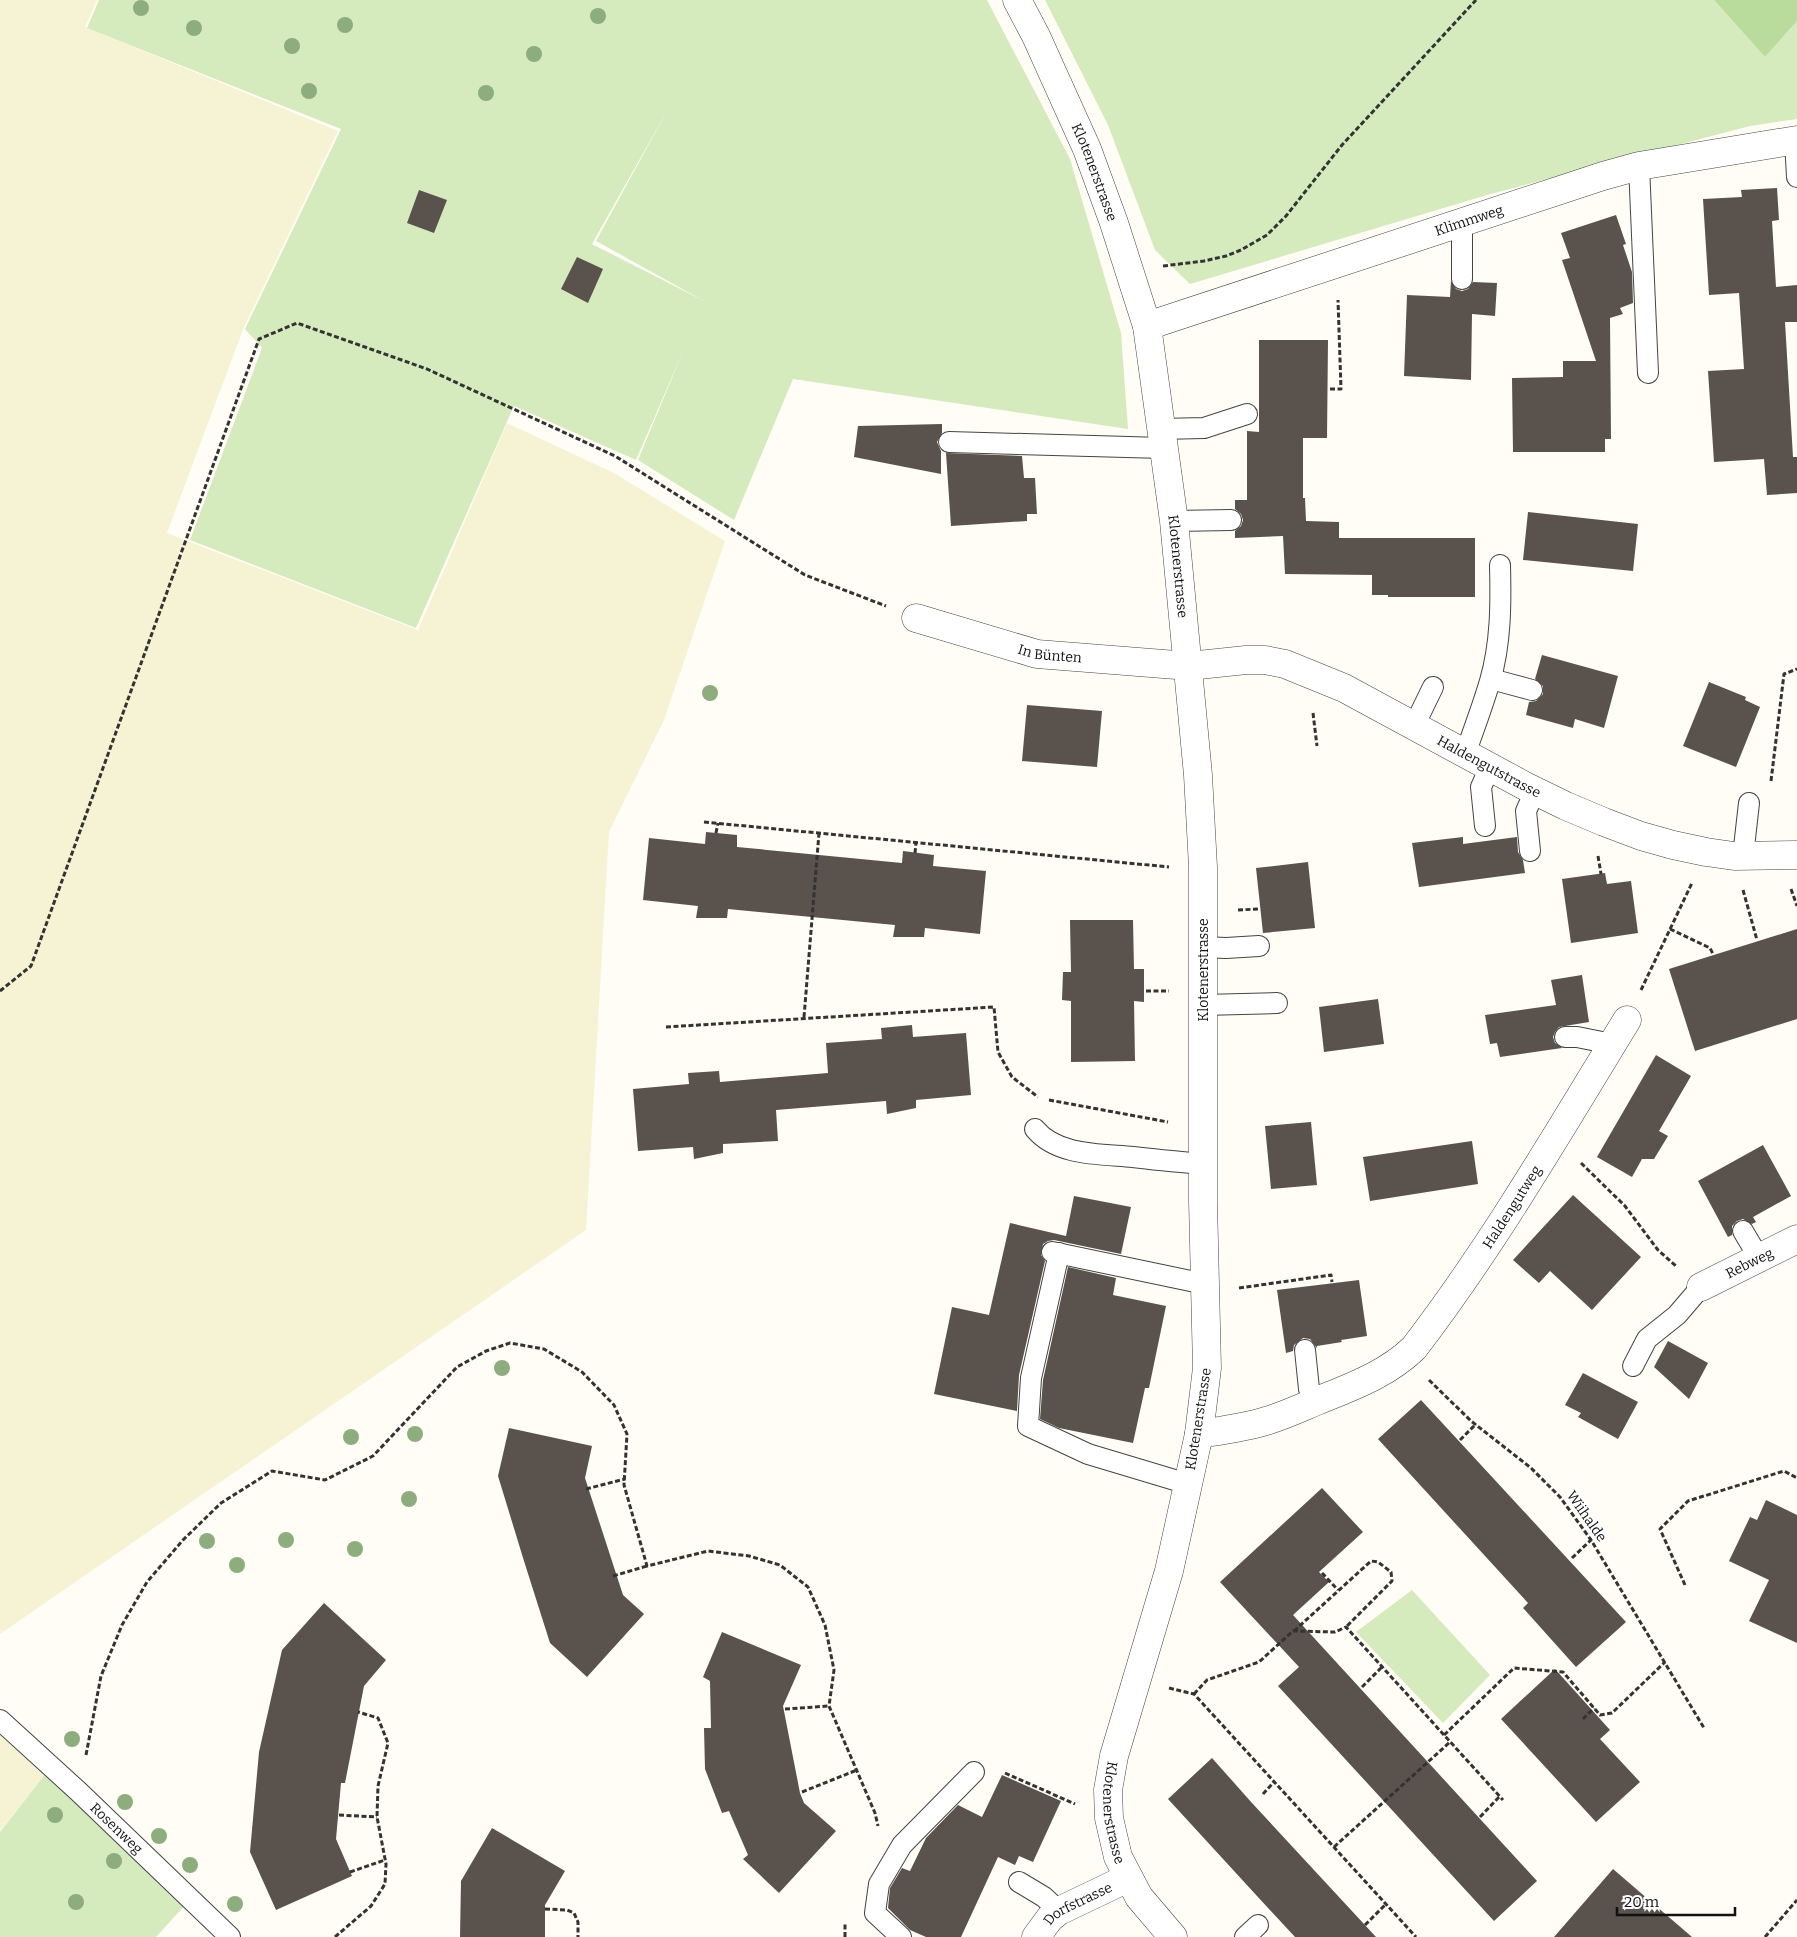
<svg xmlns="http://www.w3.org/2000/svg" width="1797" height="1937" font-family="Bitter,serif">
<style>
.farmland{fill:#f6f3d4}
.green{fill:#d5ebbd;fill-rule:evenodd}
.forest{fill:#b9dc9c}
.building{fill:#5a524d}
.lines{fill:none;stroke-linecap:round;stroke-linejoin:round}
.service-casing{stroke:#444;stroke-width:22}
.minor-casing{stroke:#444;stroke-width:29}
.tertiary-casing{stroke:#444;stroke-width:29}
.path{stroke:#333;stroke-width:3;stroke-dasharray:5 2.5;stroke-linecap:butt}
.service{stroke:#fff;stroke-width:20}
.minor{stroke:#fff;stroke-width:28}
.tertiary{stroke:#fff;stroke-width:28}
.tree{fill:#8dad7f}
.labels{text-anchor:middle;stroke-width:5;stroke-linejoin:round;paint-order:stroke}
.street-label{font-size:14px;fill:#111;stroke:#fff}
</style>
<rect width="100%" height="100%" fill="#fffdf5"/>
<!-- farmland -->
<g class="farmland">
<path d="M 0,0 L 97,0 L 85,27 L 338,131 L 244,327 L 167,533 L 418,630 L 507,423 L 614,473 L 725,541 L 664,720 L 609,832 L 586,1230 L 0,1634 Z"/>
<path d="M 0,1731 L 46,1773 L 0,1831 Z"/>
</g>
<!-- green -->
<g class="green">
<path d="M 99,0 L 987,0 L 1070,159 L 1121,333 L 1128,429 L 793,379 L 734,520 L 638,460 L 684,349 L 636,460 L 514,406 L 416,628 L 190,540 L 262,348 L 245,329 L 341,129 L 87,28 ZM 668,109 L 596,241 L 704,301 L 592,244 Z"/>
<path d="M 1045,0 L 1714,0 L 1765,57 L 1797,21 L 1797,119 L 1750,126 L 1487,195 L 1190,284 L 1155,250 L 1108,125 Z"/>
<path d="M 1412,1590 L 1490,1675 L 1443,1723 L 1356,1632 Z"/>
<path d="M 46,1773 L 186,1904 L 156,1937 L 0,1937 L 0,1832 Z"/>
</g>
<!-- forest -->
<path class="forest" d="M 1714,0 L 1797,0 L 1797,21 L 1765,57 Z"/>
<!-- building -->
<g class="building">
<path d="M 1777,188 L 1779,220 L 1772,221 L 1776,287 L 1797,285 L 1797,322 L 1785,322 L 1793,457 L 1797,457 L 1797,493 L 1767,495 L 1764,459 L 1714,462 L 1708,371 L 1744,369 L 1739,293 L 1709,295 L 1703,199 L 1742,197 L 1741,190 Z"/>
<path d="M 419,190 L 447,200 L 434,233 L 407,223 Z"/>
<path d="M 1616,215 L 1626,244 L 1623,245 L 1632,272 L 1633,303 L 1620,308 L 1623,314 L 1610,318 L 1611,439 L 1605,439 L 1605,452 L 1513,452 L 1512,378 L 1563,377 L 1563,361 L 1596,361 L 1562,260 L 1570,258 L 1561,233 Z"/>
<path d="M 577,257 L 603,269 L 588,303 L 561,289 Z"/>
<path d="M 1451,281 L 1456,289 L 1462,291 L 1468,289 L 1473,282 L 1497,283 L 1495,316 L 1472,314 L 1471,380 L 1404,376 L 1407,295 L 1450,297 Z"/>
<path d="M 1259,340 L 1328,340 L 1327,438 L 1303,438 L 1303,498 L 1305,498 L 1306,521 L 1339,522 L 1339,538 L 1475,538 L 1475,597 L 1388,597 L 1388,595 L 1372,595 L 1372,575 L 1285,574 L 1283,536 L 1235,538 L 1235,531 L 1241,526 L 1243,520 L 1241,514 L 1235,509 L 1235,500 L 1247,500 L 1247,431 L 1259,432 Z"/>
<path d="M 942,424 L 942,433 L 937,442 L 941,451 L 941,474 L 854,457 L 858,426 Z"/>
<path d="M 946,453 L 1022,456 L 1024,478 L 1035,478 L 1037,514 L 1027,514 L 1027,521 L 951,526 Z"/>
<path d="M 1528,512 L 1638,524 L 1633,571 L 1523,560 Z"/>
<path d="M 1542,655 L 1618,676 L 1604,728 L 1575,719 L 1573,728 L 1526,715 L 1529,702 L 1536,701 L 1543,694 L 1543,686 L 1535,679 Z"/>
<path d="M 1709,682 L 1746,697 L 1745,700 L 1760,707 L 1736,767 L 1683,746 Z"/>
<path d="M 1027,705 L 1102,711 L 1097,767 L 1022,761 Z"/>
<path d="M 706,832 L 737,835 L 737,847 L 902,863 L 903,851 L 934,855 L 933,866 L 986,871 L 980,934 L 925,928 L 924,937 L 893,937 L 895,925 L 728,909 L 727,918 L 696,918 L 698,906 L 643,900 L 649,838 L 705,844 Z"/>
<path d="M 1463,837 L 1463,844 L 1517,837 L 1518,852 L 1523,860 L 1525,873 L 1419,887 L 1412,843 Z"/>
<path d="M 1308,862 L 1315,928 L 1263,933 L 1256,868 Z"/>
<path d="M 1605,873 L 1607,884 L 1631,881 L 1638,933 L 1571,943 L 1562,879 Z"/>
<path d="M 1070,920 L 1133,920 L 1134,969 L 1144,969 L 1144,1002 L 1134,1001 L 1135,1061 L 1071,1062 L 1071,1001 L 1062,1000 L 1063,972 L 1071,972 Z"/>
<path d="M 1797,929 L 1797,1019 L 1695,1051 L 1669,969 Z"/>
<path d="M 1582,975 L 1589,1022 L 1559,1027 L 1555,1032 L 1553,1037 L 1555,1043 L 1562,1048 L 1500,1057 L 1497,1043 L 1490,1044 L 1485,1015 L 1556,1005 L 1551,980 Z"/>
<path d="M 1378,999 L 1384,1044 L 1324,1052 L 1319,1007 Z"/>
<path d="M 912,1025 L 913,1037 L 966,1033 L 971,1095 L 916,1100 L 916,1108 L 887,1114 L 886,1101 L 776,1110 L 778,1141 L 723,1144 L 723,1153 L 694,1159 L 693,1147 L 638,1151 L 633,1089 L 689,1084 L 688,1073 L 719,1071 L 720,1082 L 828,1073 L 826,1043 L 882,1039 L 881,1028 Z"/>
<path d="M 1656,1055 L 1691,1076 L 1659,1131 L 1668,1136 L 1654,1159 L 1642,1159 L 1632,1177 L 1597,1157 Z"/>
<path d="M 1311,1122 L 1317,1185 L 1271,1189 L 1265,1126 Z"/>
<path d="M 1472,1141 L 1478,1184 L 1370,1201 L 1363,1157 Z"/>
<path d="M 1763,1145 L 1791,1196 L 1753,1217 L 1756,1222 L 1752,1224 L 1743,1219 L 1737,1221 L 1732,1226 L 1732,1235 L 1728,1237 L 1698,1181 Z"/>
<path d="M 1573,1195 L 1641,1257 L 1592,1310 L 1550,1271 L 1539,1283 L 1513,1260 Z"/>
<path d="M 1074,1196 L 1131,1207 L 1121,1254 L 1054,1240 L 1048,1241 L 1043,1244 L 1041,1255 L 1045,1261 L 1019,1375 L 1017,1411 L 934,1394 L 952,1307 L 989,1315 L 1010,1223 L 1066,1236 Z"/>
<path d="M 1068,1267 L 1116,1278 L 1113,1295 L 1166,1306 L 1149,1388 L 1145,1388 L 1133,1443 L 1059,1428 L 1040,1419 L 1043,1380 Z"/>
<path d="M 1359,1280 L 1367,1336 L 1341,1340 L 1342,1342 L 1317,1346 L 1317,1348 L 1310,1339 L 1303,1338 L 1294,1345 L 1293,1351 L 1286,1353 L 1277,1290 Z"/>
<path d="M 1668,1341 L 1708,1363 L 1689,1399 L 1654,1367 Z"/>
<path d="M 1583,1373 L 1638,1402 L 1618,1439 L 1578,1417 L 1581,1413 L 1565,1405 Z"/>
<path d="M 1421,1400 L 1626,1622 L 1576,1667 L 1523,1608 L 1528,1603 L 1378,1439 Z"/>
<path d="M 509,1428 L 592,1446 L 585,1478 L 623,1595 L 644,1614 L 587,1677 L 550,1643 L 524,1561 L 498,1476 Z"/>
<path d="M 1322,1488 L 1363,1532 L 1319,1572 L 1329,1582 L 1293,1615 L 1537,1881 L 1494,1921 L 1278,1686 L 1299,1667 L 1220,1582 Z"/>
<path d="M 1766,1500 L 1797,1515 L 1797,1643 L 1749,1621 L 1769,1580 L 1729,1561 L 1750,1517 L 1757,1520 Z"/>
<path d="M 324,1603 L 386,1660 L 364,1686 L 345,1783 L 341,1783 L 336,1839 L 352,1876 L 276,1910 L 250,1852 L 259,1752 L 282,1650 Z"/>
<path d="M 722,1632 L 801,1665 L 783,1706 L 800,1793 L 804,1803 L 836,1831 L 779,1893 L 743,1859 L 748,1855 L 729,1811 L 722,1813 L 705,1769 L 704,1728 L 711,1728 L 710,1681 L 703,1677 Z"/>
<path d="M 1555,1669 L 1610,1730 L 1600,1739 L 1640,1782 L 1596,1822 L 1501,1719 Z"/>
<path d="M 1212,1758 L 1252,1803 L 1376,1937 L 1295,1937 L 1257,1896 L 1168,1799 Z"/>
<path d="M 1002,1775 L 1061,1801 L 1033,1862 L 1019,1856 L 1015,1865 L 998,1857 L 961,1937 L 926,1937 L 910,1930 L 888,1908 L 890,1888 L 902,1868 L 910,1871 L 926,1838 L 958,1805 L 982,1817 Z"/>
<path d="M 492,1828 L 565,1871 L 545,1905 L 545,1937 L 460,1937 L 461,1881 Z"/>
<path d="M 1613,1869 L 1692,1937 L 1554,1937 Z"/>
</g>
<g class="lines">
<defs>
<g id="service">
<path d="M 1795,140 L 1797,177"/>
<path d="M 1639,166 L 1648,373"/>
<path d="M 1462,279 L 1462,222"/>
<path d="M 1160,429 L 1204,428 L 1247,414"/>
<path d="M 949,442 L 1163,448"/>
<path d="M 1174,521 L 1231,520"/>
<path d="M 1491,679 L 1532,690"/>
<path d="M 1414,726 L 1433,687"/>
<path d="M 1465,754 C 1474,729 1483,705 1490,681 C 1501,643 1501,604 1500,565"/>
<path d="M 1485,826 L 1481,787 L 1490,767"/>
<path d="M 1530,851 L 1526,811 L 1535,791"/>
<path d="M 1743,856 L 1749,803"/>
<path d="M 1203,947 L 1226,948 L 1259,946"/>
<path d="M 1203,1005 L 1277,1003"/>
<path d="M 1565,1037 L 1577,1037 L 1612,1044"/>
<path d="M 1035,1129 C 1057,1156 1101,1154 1133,1157 C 1157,1160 1180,1162 1203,1164"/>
<path d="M 1743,1231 L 1759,1258"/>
<path d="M 1052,1252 L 1205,1284"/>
<path d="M 1059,1253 L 1031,1378 L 1028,1426 L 1088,1454 L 1188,1484"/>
<path d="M 1305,1350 L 1309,1389 L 1314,1402"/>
<path d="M 1633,1366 L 1647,1339 L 1677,1315 L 1701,1287"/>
<path id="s1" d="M 0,1720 L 78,1791 L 230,1937"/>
<path d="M 1019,1882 L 1044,1897 L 1059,1911"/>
<path d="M 901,1937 L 875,1913 L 879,1884 L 902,1845 L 974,1772"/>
<path d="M 1245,1937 L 1258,1925"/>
</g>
<g id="minor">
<path id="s2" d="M 1147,326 L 1603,176 L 1639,166 L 1797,140"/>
<path id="s3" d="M 916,618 L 1037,654 L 1189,666 L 1246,660 L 1265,660 L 1285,664 L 1344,688 L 1525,786 L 1566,806 L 1604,822 L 1641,836 L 1673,845 L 1706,852 L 1734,856 L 1797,855"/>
<path id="s4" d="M 1701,1287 L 1797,1239"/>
<path id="s5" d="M 1199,1434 C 1219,1431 1240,1428 1259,1423 C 1279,1418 1298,1409 1317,1401 C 1351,1387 1386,1375 1414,1348 C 1493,1245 1559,1131 1627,1020"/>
<path id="s6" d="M 1036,1937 L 1050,1918 L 1059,1911 L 1128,1878"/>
</g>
<g id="tertiary">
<path id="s7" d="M 1017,0 L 1036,36 L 1087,149 L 1114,223 L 1147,326 L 1174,521 L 1198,775 L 1203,867 L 1203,1201 L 1207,1368 L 1199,1434 L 1169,1571 L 1114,1756 L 1108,1790 L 1109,1818 L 1118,1857 L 1139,1897 L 1173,1937"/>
</g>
</defs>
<!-- service casing -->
<use href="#service" class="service-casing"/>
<!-- minor casing -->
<use href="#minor" class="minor-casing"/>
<!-- tertiary casing -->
<use href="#tertiary" class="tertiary-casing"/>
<!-- path -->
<g class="path">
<path d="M 1163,266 L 1204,261 L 1226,256 L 1241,250 L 1267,235 L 1286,216 L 1342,145 L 1476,0"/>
<path d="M 1330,389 L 1341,389 L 1338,300"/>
<path d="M 1313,713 L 1317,746"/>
<path d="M 1771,781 L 1784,674 L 1797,669"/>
<path d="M 704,822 L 1169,867"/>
<path d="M 716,833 L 718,823"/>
<path d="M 915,853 L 916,842"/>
<path d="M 1598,856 L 1601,874"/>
<path d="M 1791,889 L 1797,906"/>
<path d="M 1743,890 L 1757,940"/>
<path d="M 1238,910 L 1258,909"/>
<path d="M 1670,929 L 1710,948 L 1713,954"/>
<path d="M 1641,990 L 1692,883"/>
<path d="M 0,991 L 31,966 L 259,339 L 297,323 L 427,369 L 615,456 L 805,575 L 886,606"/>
<path d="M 1146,991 L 1169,991"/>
<path d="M 804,1017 L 819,833"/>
<path d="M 666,1027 L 994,1007 L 998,1052 L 1012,1077 L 1038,1097"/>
<path d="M 1049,1100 L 1168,1122"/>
<path d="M 1581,1163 L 1625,1206 L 1658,1250 L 1676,1266"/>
<path d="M 1239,1288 L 1331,1275 L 1332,1282"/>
<path d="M 1429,1380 L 1471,1421 L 1531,1468 L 1560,1497 L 1591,1540 L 1704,1728"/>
<path d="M 1460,1440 L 1476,1424"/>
<path d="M 586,1489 L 625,1479"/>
<path d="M 1572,1558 L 1591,1540"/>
<path d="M 1322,1573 L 1338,1590"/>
<path d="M 613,1576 L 647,1566"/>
<path d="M 1685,1585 L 1660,1529 L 1688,1501 L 1784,1471 L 1797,1478"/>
<path d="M 1294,1631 L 1371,1561 L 1378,1562 L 1391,1572 L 1392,1581 L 1346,1627"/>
<path d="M 1362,1687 L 1382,1667"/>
<path d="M 1169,1688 L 1194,1694 L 1416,1937"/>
<path d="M 1194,1694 L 1207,1680 L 1259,1662 L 1293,1631 L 1335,1632 L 1346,1627 L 1503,1800"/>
<path d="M 785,1709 L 829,1706"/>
<path d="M 1583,1719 L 1594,1708"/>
<path d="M 1444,1735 L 1514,1668 L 1563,1672 L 1600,1715 L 1612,1713 L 1665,1662"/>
<path d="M 86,1755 L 101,1676 L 122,1625 L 147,1582 L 183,1540 L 221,1503 L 272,1471 L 325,1480 L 373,1456 L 457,1367 L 486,1351 L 510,1343 L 544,1349 L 582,1372 L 614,1405 L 627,1434 L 624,1485 L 647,1566 L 708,1551 L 749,1556 L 780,1565 L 808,1587 L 825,1625 L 834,1670 L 829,1706 L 875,1813 L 878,1826"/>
<path d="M 1005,1773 L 1075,1804"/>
<path d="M 802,1792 L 857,1770"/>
<path d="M 1263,1794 L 1274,1782"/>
<path d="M 339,1815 L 377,1817"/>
<path d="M 1480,1817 L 1500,1796"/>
<path d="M 1334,1847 L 1450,1742"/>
<path d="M 350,1872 L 385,1860"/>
<path d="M 545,1909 L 567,1910 L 574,1913 L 578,1922 L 578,1937"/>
<path d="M 1365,1925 L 1386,1904"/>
<path d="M 335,1937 L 371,1906 L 385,1884 L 386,1864 L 377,1817 L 378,1786 L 388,1743 L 378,1718 L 358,1712"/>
<path d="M 845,1937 L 845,1923"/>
<path d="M 1765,1937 L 1797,1900"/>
</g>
<!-- service -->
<use href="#service" class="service"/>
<!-- minor -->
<use href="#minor" class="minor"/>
<!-- tertiary -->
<use href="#tertiary" class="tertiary"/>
</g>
<!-- trees -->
<g class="tree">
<circle cx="141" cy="8" r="8"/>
<circle cx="598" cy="16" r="8"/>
<circle cx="345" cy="25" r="8"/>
<circle cx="194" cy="28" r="8"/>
<circle cx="292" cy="46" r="8"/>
<circle cx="534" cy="54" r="8"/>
<circle cx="309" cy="91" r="8"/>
<circle cx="486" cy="93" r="8"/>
<circle cx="710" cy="693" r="8"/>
<circle cx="502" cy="1368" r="8"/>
<circle cx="415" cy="1434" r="8"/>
<circle cx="351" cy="1437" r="8"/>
<circle cx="409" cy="1499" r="8"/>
<circle cx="286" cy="1540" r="8"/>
<circle cx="207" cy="1541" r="8"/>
<circle cx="355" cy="1549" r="8"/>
<circle cx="237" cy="1565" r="8"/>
<circle cx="72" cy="1739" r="8"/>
<circle cx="125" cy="1802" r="8"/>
<circle cx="55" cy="1815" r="8"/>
<circle cx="159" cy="1836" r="8"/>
<circle cx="114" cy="1861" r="8"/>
<circle cx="190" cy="1865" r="8"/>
<circle cx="76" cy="1902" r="8"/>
<circle cx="235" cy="1904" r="8"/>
</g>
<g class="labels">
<!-- street labels -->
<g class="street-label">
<text dy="5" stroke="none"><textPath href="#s7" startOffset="189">Klotenerstrasse</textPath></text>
<text dy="5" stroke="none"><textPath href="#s2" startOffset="339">Klimmweg</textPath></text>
<text dy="5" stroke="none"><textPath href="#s7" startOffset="594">Klotenerstrasse</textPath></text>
<text dy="5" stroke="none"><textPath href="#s3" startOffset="139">In Bünten</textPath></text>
<text dy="5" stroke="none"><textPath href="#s3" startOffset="604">Haldengutstrasse</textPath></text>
<text transform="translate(1203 970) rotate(-90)" y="5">Klotenerstrasse</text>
<text dy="5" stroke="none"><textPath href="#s5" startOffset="406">Haldengutweg</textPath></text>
<text dy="5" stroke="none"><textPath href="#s4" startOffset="54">Rebweg</textPath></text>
<text transform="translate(1198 1419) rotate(-81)" y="5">Klotenerstrasse</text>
<text transform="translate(1587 1516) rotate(55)" y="5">Wiihalde</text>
<text dy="5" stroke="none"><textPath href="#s7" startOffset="1854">Klotenerstrasse</textPath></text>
<text dy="5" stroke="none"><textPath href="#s1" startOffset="159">Rosenweg</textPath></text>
<text dy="5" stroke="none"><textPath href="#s6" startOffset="55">Dorfstrasse</textPath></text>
</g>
</g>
<!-- scale -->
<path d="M1617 1907v8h118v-8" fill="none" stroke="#111111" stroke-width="2.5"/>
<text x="1624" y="1907" font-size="15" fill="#111111" stroke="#ffffff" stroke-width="4" paint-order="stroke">20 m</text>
</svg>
